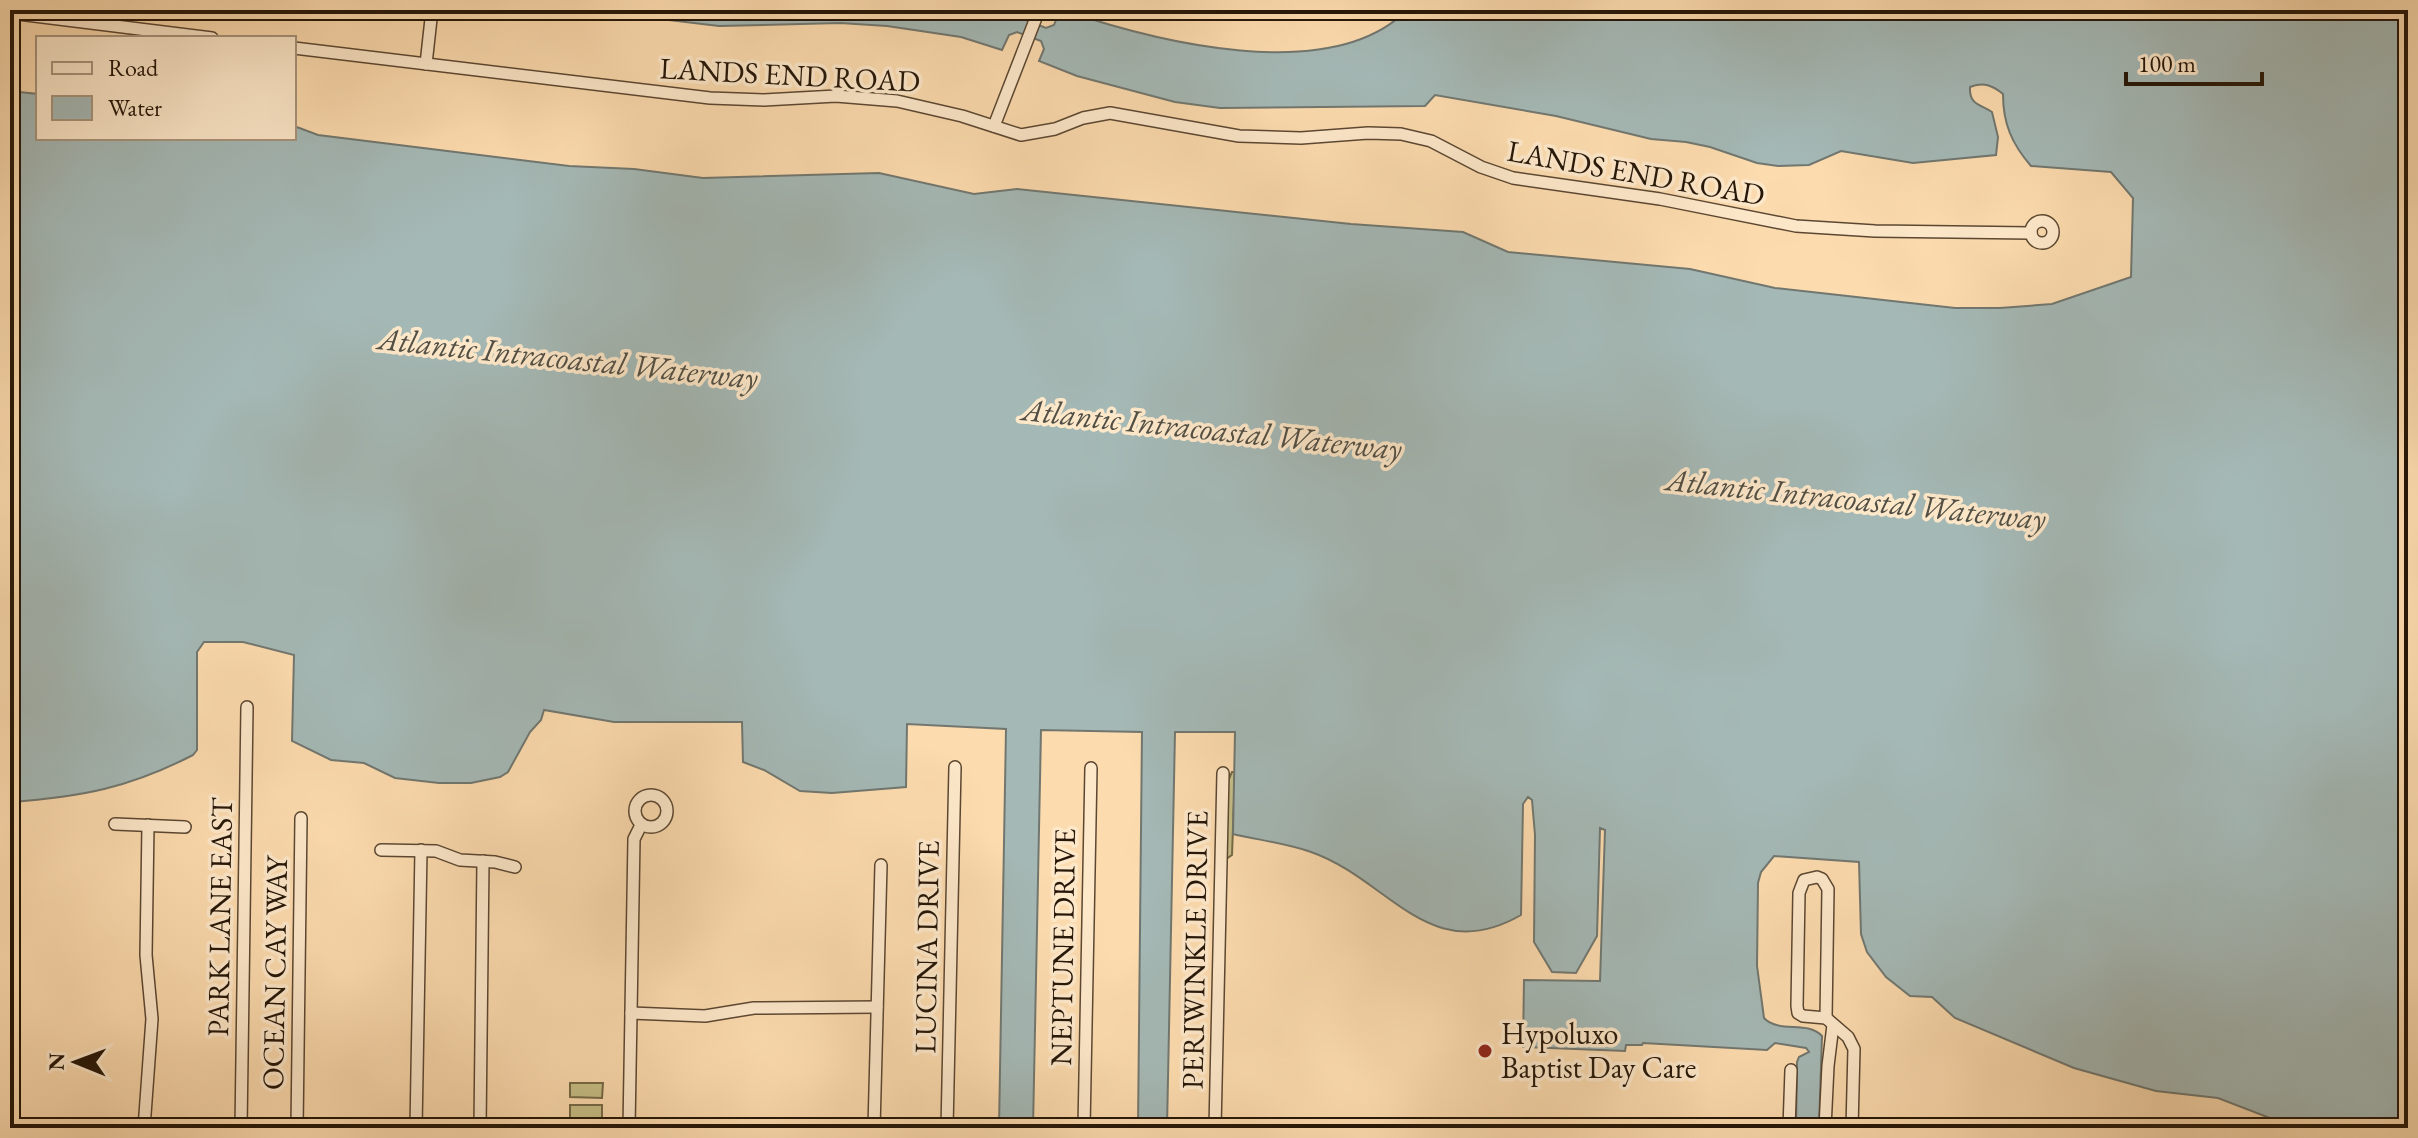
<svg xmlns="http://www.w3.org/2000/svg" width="2418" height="1138" font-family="'EB Garamond',serif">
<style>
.green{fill:#c6be86;stroke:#766a47;stroke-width:2}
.water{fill:#a4b8b5;stroke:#717770;stroke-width:2}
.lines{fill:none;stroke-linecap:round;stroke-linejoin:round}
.minor-casing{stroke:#5b4732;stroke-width:14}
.minor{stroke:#fde8ca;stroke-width:11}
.poi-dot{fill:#8f2418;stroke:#fde8ca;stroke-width:3}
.labels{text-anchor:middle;stroke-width:7;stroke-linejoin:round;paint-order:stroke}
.street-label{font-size:30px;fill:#251608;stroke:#fde8ca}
.poi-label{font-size:30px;fill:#251608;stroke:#fde8ca;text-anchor:start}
.water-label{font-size:32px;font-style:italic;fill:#514f45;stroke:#fde8ca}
</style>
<rect width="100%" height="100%" fill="#fcdbae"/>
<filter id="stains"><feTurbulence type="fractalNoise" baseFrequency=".0025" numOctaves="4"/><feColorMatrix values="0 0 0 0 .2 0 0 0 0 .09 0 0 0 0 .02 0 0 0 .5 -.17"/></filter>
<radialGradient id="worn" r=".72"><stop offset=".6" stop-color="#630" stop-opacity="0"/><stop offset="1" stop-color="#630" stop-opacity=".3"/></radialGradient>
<!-- green -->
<g class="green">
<path d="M 1232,772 L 1235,772 L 1232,855 L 1226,859 L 1228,781 Z"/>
<path d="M 570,1083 L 603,1083 L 602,1098 L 570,1097 Z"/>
<rect x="570" y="1105" width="32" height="15"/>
</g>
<!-- water -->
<path class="water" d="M 585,10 L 1019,10 L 1023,19 L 1046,28 L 1054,25 L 1060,10 L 1063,10 C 1154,41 1330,87 1407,10 L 2408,10 L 2408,1128 L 2311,1128 L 2275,1120 L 2218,1098 L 2156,1091 L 2074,1068 L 1955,1018 L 1932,997 L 1910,996 L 1886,977 L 1867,952 L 1861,934 L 1859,862 L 1774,856 L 1761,872 L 1758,883 L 1757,966 L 1764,1018 C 1779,1034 1808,1020 1822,1036 L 1819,1128 L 1796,1128 L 1797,1062 L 1799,1057 L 1809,1052 L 1806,1048 L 1775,1043 L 1767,1050 L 1643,1043 L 1642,1045 L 1626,1045 L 1625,1051 L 1523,1047 L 1524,980 L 1600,981 L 1605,830 L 1600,828 L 1597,936 L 1576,973 L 1552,972 L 1534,942 L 1535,835 L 1532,800 L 1528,797 L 1523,804 L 1521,915 C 1429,968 1389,879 1311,852 C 1286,843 1258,840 1233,834 L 1235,732 L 1175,732 L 1167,1128 L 1138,1128 L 1142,732 L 1041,730 L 1033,1128 L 999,1128 L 1006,729 L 907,724 L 906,787 L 832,793 L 800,791 L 764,770 L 743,762 L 742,722 L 614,722 L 544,710 L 541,720 L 530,732 L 508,772 L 500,777 L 471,783 L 439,783 L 395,778 L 364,763 L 331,760 L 292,741 L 294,655 L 243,642 L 204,642 L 197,652 L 197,750 L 193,755 C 129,788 81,797 10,802 L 10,91 L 38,94 L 38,138 L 294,138 L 294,126 L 318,135 L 569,166 L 634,169 L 703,178 L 879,173 L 974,194 L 1017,189 L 1351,224 L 1463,232 L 1508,252 L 1690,269 L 1775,288 L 1955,308 L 2000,308 L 2052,304 L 2131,277 L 2133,198 L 2111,172 L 2031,166 C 2012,144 2003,124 2003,94 C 1992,85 1984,82 1970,87 C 1969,105 1980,104 1992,112 L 1998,137 L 1996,155 L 1913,163 L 1841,151 L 1809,165 L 1778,166 L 1757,163 L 1710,147 L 1686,142 L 1651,139 L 1556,116 L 1435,95 L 1425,106 L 1220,108 L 1175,102 L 1077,76 L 1039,61 L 1044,49 L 1041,41 L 1017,32 L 1009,35 L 1002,50 L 961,37 L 887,26 L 840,23 L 719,26 Z"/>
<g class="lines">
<defs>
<g id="minor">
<path d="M 10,13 L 212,38"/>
<path d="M 294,48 L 710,98 L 764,100 L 836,96 L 897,101 L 962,116 L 1021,135 L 1055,129 L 1083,118 L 1110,113 L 1239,136 L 1301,138 L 1368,133 L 1401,134 L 1431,141 L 1481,167 L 1513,178 L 1660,199 L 1796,226 L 1875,231 L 2031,233"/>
<path d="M 426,64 L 432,10"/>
<path d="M 994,126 L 1039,10"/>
<circle cx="2042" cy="232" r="11"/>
<circle cx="651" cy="811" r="16"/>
<path d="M 115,824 L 185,827"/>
<path d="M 381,850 L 436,851 L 460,860 L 495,862 L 515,867"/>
<path d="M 1817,877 L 1822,879 L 1828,889 L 1826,1018 L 1803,1016 L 1798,1013 L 1797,1006 L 1799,893 L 1804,880 Z"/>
<path d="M 631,1013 L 705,1016 L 754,1008 L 877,1007"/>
<path d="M 1826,1018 L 1848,1037 L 1854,1049 L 1852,1128"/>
<path d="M 144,1128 L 152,1019 L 146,955 L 148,825"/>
<path d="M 241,1128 L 247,707"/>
<path d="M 297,1128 L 301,818"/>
<path d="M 416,1128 L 421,850"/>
<path d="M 480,1128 L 483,861"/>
<path d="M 629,1128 L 634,839 L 641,825"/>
<path d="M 874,1128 L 881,865"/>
<path d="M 947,1128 L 955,767"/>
<path d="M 1084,1128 L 1091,768"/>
<path d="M 1215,1128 L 1223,773"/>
<path d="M 1789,1128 L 1791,1070"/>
<path d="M 1825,1128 L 1828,1066 L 1833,1025"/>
</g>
</defs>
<!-- minor casing -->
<use href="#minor" class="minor-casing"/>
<!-- minor -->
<use href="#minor" class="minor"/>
</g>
<!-- markers -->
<circle class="poi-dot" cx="1485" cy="1051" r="8"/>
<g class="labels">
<!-- street labels -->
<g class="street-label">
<text transform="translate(790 75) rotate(3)" y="10">LANDS END ROAD</text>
<text transform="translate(1636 173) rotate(10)" y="10">LANDS END ROAD</text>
<text transform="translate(220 917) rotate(-89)" y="10">PARK LANE EAST</text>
<text transform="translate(927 947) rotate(-89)" y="10">LUCINA DRIVE</text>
<text transform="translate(1063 947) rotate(-89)" y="10">NEPTUNE DRIVE</text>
<text transform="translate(1195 950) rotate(-89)" y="10">PERIWINKLE DRIVE</text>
<text transform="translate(275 973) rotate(-89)" y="10">OCEAN CAY WAY</text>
</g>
<!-- poi labels -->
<g class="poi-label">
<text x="1501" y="1044">Hypoluxo<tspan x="1501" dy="34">Baptist Day Care</tspan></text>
</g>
<!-- water labels -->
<g class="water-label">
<text transform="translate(568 358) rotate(6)" y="11">Atlantic Intracoastal Waterway</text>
<text transform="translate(1212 429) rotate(6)" y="11">Atlantic Intracoastal Waterway</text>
<text transform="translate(1856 499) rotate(6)" y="11">Atlantic Intracoastal Waterway</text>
</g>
</g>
<!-- margin -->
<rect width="2418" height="1138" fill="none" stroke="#fcdbae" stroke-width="40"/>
<rect x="12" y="12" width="2394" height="1114" fill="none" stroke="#251608" stroke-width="4"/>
<rect x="20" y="20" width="2378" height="1098" fill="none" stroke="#251608" stroke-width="2"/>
<!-- legend -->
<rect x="36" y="36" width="260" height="104" fill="#fde8ca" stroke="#a7947c" stroke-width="2"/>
<rect x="52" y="62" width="40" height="12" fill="#fde8ca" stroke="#a7947c" stroke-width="2"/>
<text x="108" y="76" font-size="24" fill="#251608">Road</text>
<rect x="52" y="96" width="40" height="24" fill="#a4b8b5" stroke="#a7947c" stroke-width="2"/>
<text x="108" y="116" font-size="24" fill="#251608">Water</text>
<!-- north arrow -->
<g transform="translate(76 1062) rotate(271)" stroke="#fde8ca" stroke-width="6" paint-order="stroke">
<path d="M0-6L14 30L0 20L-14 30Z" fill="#251608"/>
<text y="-12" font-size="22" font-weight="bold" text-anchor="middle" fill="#251608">N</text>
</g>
<!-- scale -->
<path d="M2126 72v12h136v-12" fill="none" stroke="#251608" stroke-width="4"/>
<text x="2138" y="72" font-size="24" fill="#251608" stroke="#fde8ca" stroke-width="6" paint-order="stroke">100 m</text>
<rect width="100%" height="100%" filter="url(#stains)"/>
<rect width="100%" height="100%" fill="url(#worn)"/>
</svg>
